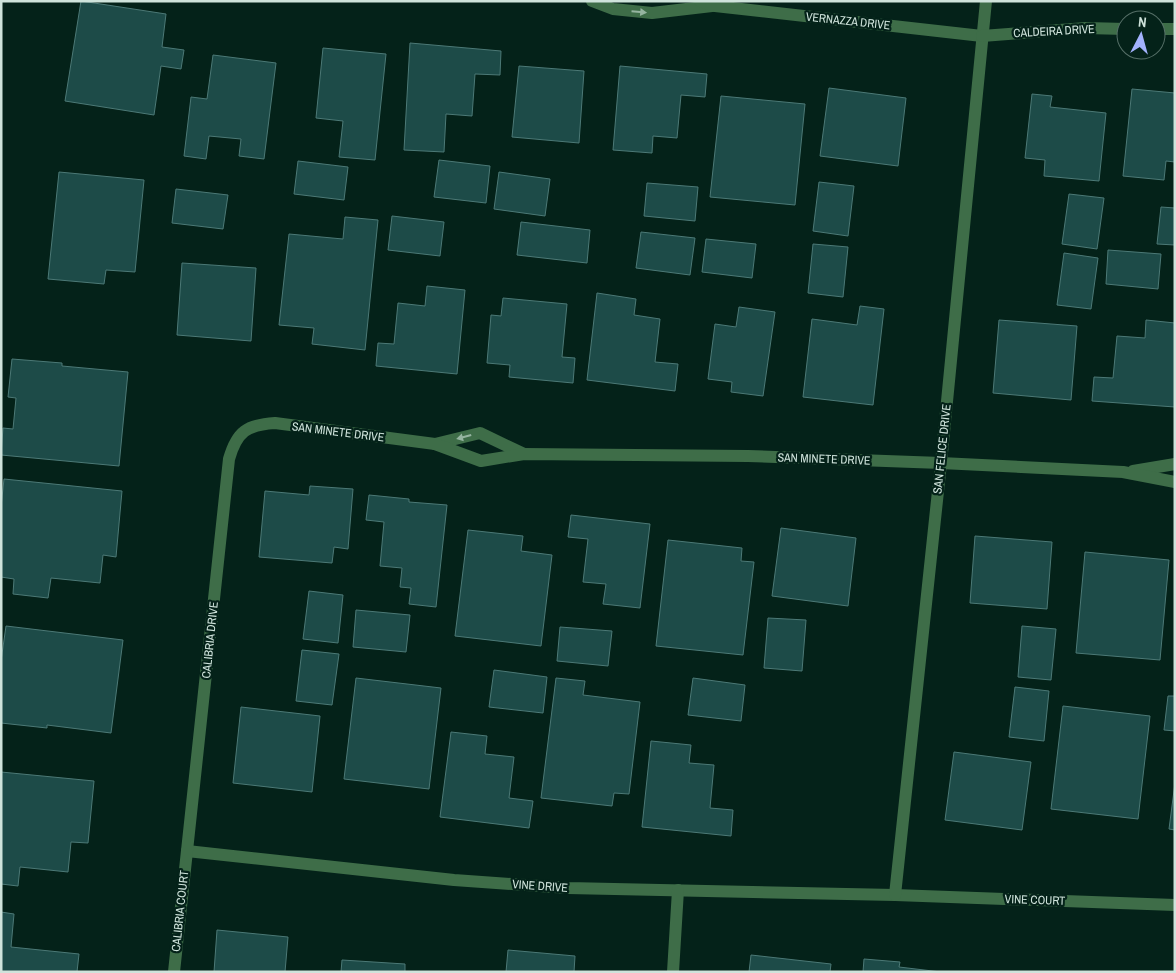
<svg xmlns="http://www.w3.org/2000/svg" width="1176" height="973" font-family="'Archivo Narrow',sans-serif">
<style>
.building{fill:#1d4b48;stroke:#4c7976}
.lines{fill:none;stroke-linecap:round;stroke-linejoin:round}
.minor{stroke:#3e6d48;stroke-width:12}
.tertiary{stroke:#3e6d48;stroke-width:12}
.oneway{fill:#95b4a0}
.labels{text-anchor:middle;stroke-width:4.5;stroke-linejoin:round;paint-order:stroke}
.street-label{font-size:12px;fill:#cfe3db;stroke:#042219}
</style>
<rect width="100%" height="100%" fill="#042219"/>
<!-- building -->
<g class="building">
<path d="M 81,1 L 166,14 L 162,47 L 184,50 L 181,69 L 161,66 L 154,115 L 65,101 Z"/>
<path d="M 410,43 L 501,51 L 500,75 L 475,74 L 472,116 L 446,114 L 444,152 L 404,150 Z"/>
<path d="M 323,48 L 386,54 L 375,160 L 339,157 L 343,121 L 316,118 Z"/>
<path d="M 213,55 L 276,63 L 264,159 L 239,156 L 241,139 L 209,136 L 206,159 L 184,156 L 191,97 L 207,99 Z"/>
<path d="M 519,66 L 584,71 L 579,143 L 512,137 Z"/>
<path d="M 620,66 L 707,74 L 705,97 L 681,95 L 677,138 L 653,136 L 652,153 L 613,150 Z"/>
<path d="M 829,88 L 906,98 L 898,166 L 820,156 Z"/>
<path d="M 1132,89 L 1175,93 L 1175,162 L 1166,161 L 1164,180 L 1123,176 Z"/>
<path d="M 1032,94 L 1052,96 L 1050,107 L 1106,113 L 1099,181 L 1044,176 L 1045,160 L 1025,158 Z"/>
<path d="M 721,96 L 805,104 L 795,205 L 710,197 Z"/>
<path d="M 439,160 L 490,166 L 486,203 L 434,197 Z"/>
<path d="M 298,161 L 348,167 L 344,200 L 294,194 Z"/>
<path d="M 59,172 L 144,180 L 135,272 L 106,270 L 104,284 L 48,279 Z"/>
<path d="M 499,172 L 550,179 L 545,216 L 494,209 Z"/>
<path d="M 819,182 L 854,186 L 848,236 L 813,231 Z"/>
<path d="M 647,183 L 698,187 L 695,221 L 644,216 Z"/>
<path d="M 176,189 L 228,195 L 223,229 L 172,223 Z"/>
<path d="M 1069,194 L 1104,198 L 1097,249 L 1062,244 Z"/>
<path d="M 1161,207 L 1175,208 L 1175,245 L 1157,244 Z"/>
<path d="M 392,216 L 444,222 L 440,256 L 388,250 Z"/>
<path d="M 345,217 L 378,220 L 365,350 L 312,344 L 314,328 L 279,325 L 289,234 L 343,239 Z"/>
<path d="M 521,222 L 590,230 L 587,263 L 517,255 Z"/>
<path d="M 641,232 L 695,238 L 690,275 L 636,268 Z"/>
<path d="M 706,239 L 756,244 L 752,278 L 702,272 Z"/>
<path d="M 813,244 L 848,247 L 843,297 L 808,293 Z"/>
<path d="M 1108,250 L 1161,254 L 1158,289 L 1106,284 Z"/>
<path d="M 1064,253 L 1098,258 L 1091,309 L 1057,305 Z"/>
<path d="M 182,263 L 256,268 L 251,341 L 177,335 Z"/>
<path d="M 427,286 L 465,290 L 457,374 L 376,366 L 378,343 L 394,344 L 398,303 L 425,306 Z"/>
<path d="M 597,293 L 636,299 L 634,315 L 660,319 L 655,362 L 678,364 L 675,391 L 587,380 Z"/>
<path d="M 503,298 L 567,304 L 562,357 L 575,358 L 573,383 L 509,377 L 510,365 L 487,363 L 491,315 L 501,316 Z"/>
<path d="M 860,306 L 884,309 L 873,405 L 803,397 L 812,319 L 857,325 Z"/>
<path d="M 739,307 L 775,312 L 763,396 L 731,392 L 732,382 L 708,379 L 715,324 L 736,327 Z"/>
<path d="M 999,320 L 1077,326 L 1071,400 L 993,393 Z"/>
<path d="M 1146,320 L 1175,323 L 1175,407 L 1092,401 L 1094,377 L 1113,378 L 1117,336 L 1145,338 Z"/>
<path d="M 12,359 L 62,363 L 62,366 L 128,372 L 119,466 L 1,455 L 3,428 L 13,429 L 16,398 L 8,397 Z"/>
<path d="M 4,479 L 122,491 L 116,557 L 103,555 L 100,583 L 51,578 L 48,598 L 13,594 L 14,579 L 1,577 L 1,507 Z"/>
<path d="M 310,486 L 353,489 L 348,549 L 334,547 L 332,563 L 259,557 L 265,491 L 309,495 Z"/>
<path d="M 369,495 L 409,499 L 409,502 L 447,505 L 436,607 L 409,604 L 411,588 L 400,587 L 402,568 L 380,566 L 384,522 L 366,520 Z"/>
<path d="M 571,515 L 650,524 L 640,608 L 603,604 L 606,584 L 583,582 L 588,539 L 568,537 Z"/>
<path d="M 781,528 L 856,538 L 848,606 L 772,596 Z"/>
<path d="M 468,530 L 523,536 L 521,551 L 552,555 L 541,646 L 455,636 Z"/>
<path d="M 975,536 L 1052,542 L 1047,609 L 970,603 Z"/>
<path d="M 668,540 L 742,548 L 741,561 L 754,562 L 743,655 L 656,646 Z"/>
<path d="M 1085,552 L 1169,560 L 1160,660 L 1076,653 Z"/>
<path d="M 309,591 L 343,595 L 338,643 L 303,639 Z"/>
<path d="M 356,610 L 410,615 L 406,652 L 353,647 Z"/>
<path d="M 768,618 L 806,620 L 802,671 L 764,668 Z"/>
<path d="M 6,626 L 123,640 L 111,733 L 47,725 L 47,728 L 1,723 L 1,661 Z"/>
<path d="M 1022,626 L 1056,629 L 1051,680 L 1018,677 Z"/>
<path d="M 560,627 L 612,631 L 608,666 L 557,661 Z"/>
<path d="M 302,650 L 339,654 L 332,705 L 296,701 Z"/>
<path d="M 494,670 L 547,677 L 543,713 L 489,707 Z"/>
<path d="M 356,678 L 441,688 L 429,789 L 344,779 Z"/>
<path d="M 556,678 L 585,681 L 583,695 L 640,702 L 629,794 L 614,793 L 612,806 L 541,798 Z"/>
<path d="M 693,678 L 745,685 L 741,721 L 688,715 Z"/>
<path d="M 1015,687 L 1049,691 L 1044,741 L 1009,737 Z"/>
<path d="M 1168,696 L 1175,696 L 1175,731 L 1164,730 Z"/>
<path d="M 1063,706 L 1150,716 L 1138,819 L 1051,809 Z"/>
<path d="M 241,707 L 320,716 L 312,792 L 233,783 Z"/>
<path d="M 451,732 L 487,736 L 485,754 L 514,757 L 509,798 L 533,801 L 529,828 L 440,817 Z"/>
<path d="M 651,741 L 691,745 L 689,763 L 714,765 L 710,808 L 733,810 L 731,836 L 642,827 Z"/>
<path d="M 954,752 L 1031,762 L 1022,830 L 945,820 Z"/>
<path d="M 1,772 L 94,781 L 88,843 L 71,842 L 68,872 L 20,867 L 18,886 L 1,884 Z"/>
<path d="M 1175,783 L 1175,830 L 1169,829 Z"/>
<path d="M 1,912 L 14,914 L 11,947 L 79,954 L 77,972 L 1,972 Z"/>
<path d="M 217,930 L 288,937 L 285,972 L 214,972 Z"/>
<path d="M 508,950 L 575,956 L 574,972 L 506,972 Z"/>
<path d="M 751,955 L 831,964 L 830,972 L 749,972 Z"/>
<path d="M 864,959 L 900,962 L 899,967 L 941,972 L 863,972 Z"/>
<path d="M 342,960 L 405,964 L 405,972 L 341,972 Z"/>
</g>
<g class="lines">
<!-- minor -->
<g class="minor">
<path d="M 592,1 L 613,9 L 652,13 L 712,6"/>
<path d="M 700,1 L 715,6 L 982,36"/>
<path d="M 435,444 L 480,433 L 524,454"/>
<path d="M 1133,471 L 1175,464"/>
<path d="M 187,851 L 454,880 L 568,888 L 895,895 L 1175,905"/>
<path d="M 895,895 L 941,463 L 986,1"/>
<path d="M 174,972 L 229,459 C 237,431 247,425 275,423 L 435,444 L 481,461 L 524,454 L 748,456 L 941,463 L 1123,472 L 1175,482"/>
<path d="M 673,972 L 678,890"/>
</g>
<!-- tertiary -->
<g class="tertiary">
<path d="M 1156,29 L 1175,29"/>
<path d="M 982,36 L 1086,28 L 1126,29"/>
</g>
</g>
<!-- one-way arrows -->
<defs><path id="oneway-solid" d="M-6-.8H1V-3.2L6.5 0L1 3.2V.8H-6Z" transform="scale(1.25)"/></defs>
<g class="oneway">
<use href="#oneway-solid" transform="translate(639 12) rotate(5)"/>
<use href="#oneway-solid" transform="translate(464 437) rotate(165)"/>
</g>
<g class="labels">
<!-- street labels -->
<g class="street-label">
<text transform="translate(848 21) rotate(6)" y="4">VERNAZZA DRIVE</text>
<text transform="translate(1054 31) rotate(-3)" y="4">CALDEIRA DRIVE</text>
<text transform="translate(338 432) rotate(7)" y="4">SAN MINETE DRIVE</text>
<text transform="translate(942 449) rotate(-84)" y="4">SAN FELICE DRIVE</text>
<text transform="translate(824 459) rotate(2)" y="4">SAN MINETE DRIVE</text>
<text transform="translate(210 640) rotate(-84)" y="4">CALIBRIA DRIVE</text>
<text transform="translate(540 886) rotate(4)" y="4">VINE DRIVE</text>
<text transform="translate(1035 900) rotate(2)" y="4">VINE COURT</text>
<text transform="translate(180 911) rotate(-84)" y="4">CALIBRIA COURT</text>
</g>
</g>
<!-- border -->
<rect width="1176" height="973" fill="none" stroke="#cfe3db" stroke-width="5"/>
<!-- north arrow -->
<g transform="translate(1141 35) rotate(6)"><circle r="24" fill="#042219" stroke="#556f67"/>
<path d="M0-4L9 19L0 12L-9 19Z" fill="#a3b2fd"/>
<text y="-8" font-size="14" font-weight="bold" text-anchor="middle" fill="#cfe3db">N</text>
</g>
</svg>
